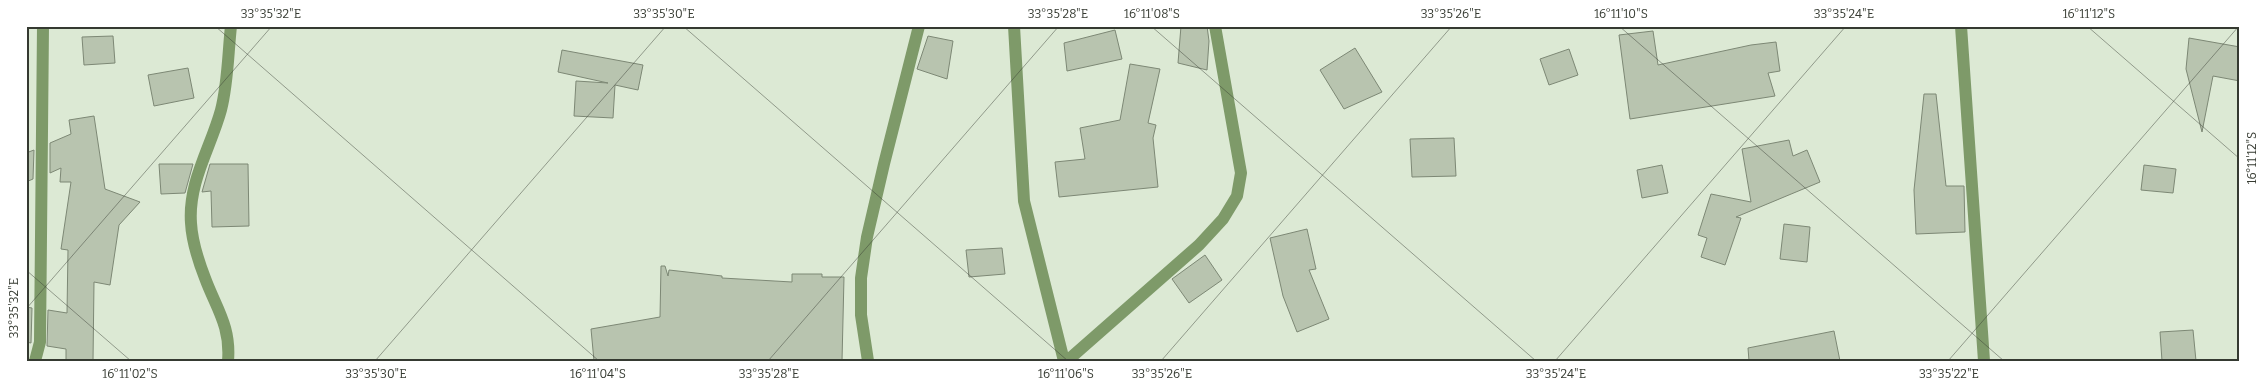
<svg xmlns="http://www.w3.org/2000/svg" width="2266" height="387" font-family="Bitter,serif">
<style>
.building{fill:#b8c4af;stroke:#7d8875}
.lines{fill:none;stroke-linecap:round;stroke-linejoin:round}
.minor{stroke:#7e9a69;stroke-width:12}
.ticks{fill:none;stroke:#353a31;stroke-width:1;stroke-opacity:0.45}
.neatline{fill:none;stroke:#353a31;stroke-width:2}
.ticks-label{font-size:12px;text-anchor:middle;fill:#353a31}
</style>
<rect width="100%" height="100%" fill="#dce9d4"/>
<!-- building -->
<g class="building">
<path d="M 1181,26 L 1207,26 L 1209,41 L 1207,70 L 1178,63 Z"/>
<path d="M 1115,30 L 1122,59 L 1067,71 L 1064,43 Z"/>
<path d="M 1653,31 L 1658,65 L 1751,45 L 1776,42 L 1780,71 L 1768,73 L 1775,96 L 1630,119 L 1619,35 Z"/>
<path d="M 113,36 L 115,63 L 84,65 L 82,37 Z"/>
<path d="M 928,36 L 953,41 L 947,79 L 917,69 Z"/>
<path d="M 2189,38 L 2240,47 L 2240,81 L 2213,76 L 2202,132 L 2186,69 Z"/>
<path d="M 1355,48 L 1382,92 L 1344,109 L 1320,70 Z"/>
<path d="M 1569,49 L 1578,75 L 1549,85 L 1540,59 Z"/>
<path d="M 562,50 L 643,65 L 638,90 L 615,85 L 613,118 L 574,116 L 576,81 L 608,83 L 558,72 Z"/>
<path d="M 1130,64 L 1160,69 L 1148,123 L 1156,125 L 1153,138 L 1158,187 L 1059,197 L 1055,162 L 1085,159 L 1080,128 L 1120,120 Z"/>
<path d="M 188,68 L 194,98 L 154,106 L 148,75 Z"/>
<path d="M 1924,94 L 1936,94 L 1946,186 L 1964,186 L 1965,232 L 1916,234 L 1914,190 Z"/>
<path d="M 94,116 L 105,189 L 140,202 L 119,225 L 110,285 L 94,282 L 93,361 L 66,361 L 66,349 L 47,346 L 48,310 L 67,313 L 68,250 L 61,249 L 71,182 L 60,182 L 61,168 L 50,173 L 50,143 L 71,134 L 69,120 Z"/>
<path d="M 1454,138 L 1456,176 L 1412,177 L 1410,139 Z"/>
<path d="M 1789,140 L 1793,156 L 1807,150 L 1820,182 L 1736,217 L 1741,218 L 1725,265 L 1701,257 L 1707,238 L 1698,235 L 1711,194 L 1751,202 L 1742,149 Z"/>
<path d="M 34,150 L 33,179 L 26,182 L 26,153 Z"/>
<path d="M 159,164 L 193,164 L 185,193 L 161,194 Z"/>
<path d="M 210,164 L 248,164 L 249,226 L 212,227 L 211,191 L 202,192 Z"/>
<path d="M 1662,165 L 1668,193 L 1642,198 L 1637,170 Z"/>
<path d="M 2144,165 L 2176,169 L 2173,193 L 2141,190 Z"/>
<path d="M 1784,224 L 1810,227 L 1807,262 L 1780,259 Z"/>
<path d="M 1307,229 L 1316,269 L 1309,270 L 1329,319 L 1297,332 L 1283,296 L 1270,238 Z"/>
<path d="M 1002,248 L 1005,274 L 969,277 L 966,250 Z"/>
<path d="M 1205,255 L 1222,280 L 1189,303 L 1172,279 Z"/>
<path d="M 661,266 L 665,266 L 668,276 L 669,270 L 722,276 L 722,278 L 792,282 L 792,274 L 822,274 L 822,277 L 844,277 L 842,361 L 594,361 L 591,329 L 660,317 Z"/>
<path d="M 26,307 L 32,308 L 31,343 L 26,342 Z"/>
<path d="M 2193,330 L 2196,361 L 2162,361 L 2160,332 Z"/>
<path d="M 1834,331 L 1840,361 L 1749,361 L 1748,348 Z"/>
</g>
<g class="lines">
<!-- minor -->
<g class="minor">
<path d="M 1014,26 L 1024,201 L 1064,361"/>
<path d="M 1961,26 L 1984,361"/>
<path d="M 35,361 L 40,342 L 43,26"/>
<path d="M 228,361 C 231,326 216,308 205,278 C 198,260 192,242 191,223 C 188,182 211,147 221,110 C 228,83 228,53 231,26"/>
<path d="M 868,361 L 861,315 L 861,278 L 867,237 L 884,164 L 919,26"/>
<path d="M 1067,361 L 1199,245 L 1223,219 L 1237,196 L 1241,173 L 1215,26"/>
</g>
</g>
<!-- ticks -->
<path class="ticks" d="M 215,26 L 599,361M 683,26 L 1068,361M 1151,26 L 1536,361M 1619,26 L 2004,361M 2087,26 L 2240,159M 26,270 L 131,361M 26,309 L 272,26M 375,361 L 666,26M 768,361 L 1059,26M 1161,361 L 1452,26M 1555,361 L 1846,26M 1948,361 L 2239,26"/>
<!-- border -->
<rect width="2266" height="387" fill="none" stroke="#ffffff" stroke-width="55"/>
<rect x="28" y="28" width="2210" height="332" class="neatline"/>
<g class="ticks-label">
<text x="271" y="18">33°35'32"E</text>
<text x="664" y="18">33°35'30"E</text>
<text x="1058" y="18">33°35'28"E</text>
<text x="1152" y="18">16°11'08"S</text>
<text x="1451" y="18">33°35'26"E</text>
<text x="1621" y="18">16°11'10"S</text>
<text x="1844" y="18">33°35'24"E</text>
<text x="2089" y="18">16°11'12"S</text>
<text transform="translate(2252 158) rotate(-90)" y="4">16°11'12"S</text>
<text transform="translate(14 308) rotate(-90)" y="4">33°35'32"E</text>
<text x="130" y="378">16°11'02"S</text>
<text x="376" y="378">33°35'30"E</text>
<text x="598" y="378">16°11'04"S</text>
<text x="769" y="378">33°35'28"E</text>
<text x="1066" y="378">16°11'06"S</text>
<text x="1162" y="378">33°35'26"E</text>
<text x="1556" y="378">33°35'24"E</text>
<text x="1949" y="378">33°35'22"E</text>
</g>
</svg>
